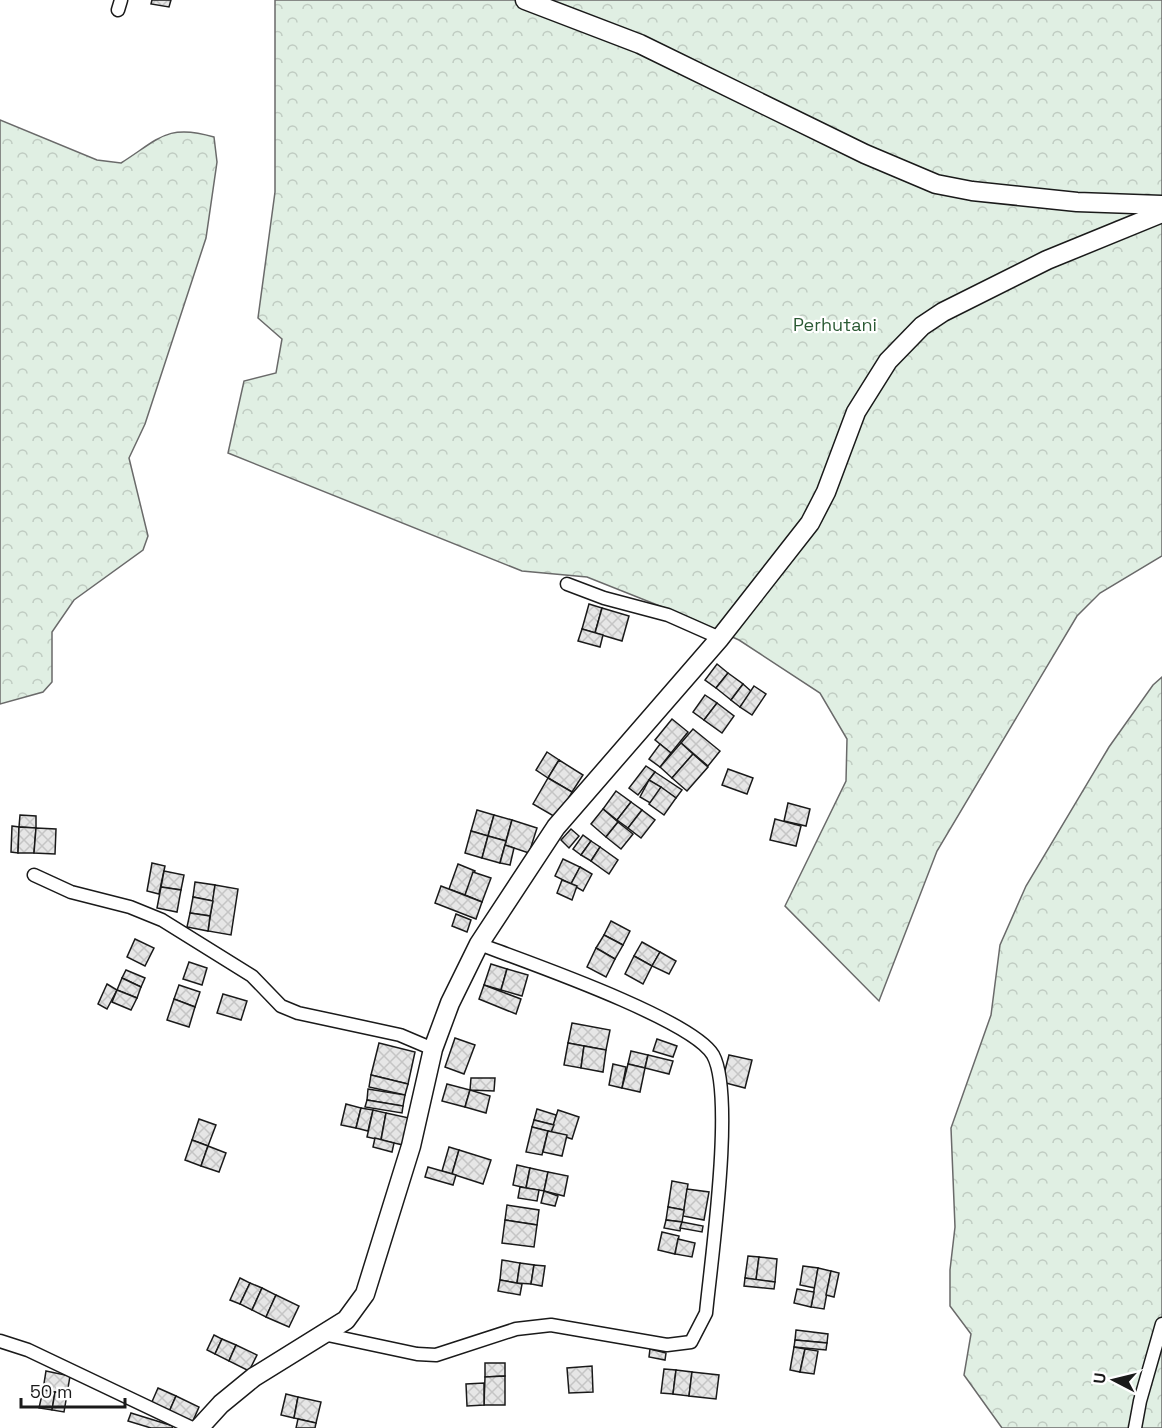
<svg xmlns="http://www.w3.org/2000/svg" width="1162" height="1428" font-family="'Space Grotesk',sans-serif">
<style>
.forest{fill:url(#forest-crowns);stroke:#6a6a6a;stroke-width:1.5}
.building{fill:url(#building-cross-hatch);stroke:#1a1a1a;stroke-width:1.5}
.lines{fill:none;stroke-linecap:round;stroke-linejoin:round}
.street-casing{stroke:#1a1a1a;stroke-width:15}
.secondary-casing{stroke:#1a1a1a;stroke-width:21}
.street{stroke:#fff;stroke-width:12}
.secondary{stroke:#fff;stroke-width:18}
.labels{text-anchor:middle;stroke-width:4.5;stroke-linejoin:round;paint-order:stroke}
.park-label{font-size:18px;fill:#2b5a34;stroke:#fff}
</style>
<defs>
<pattern id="forest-crowns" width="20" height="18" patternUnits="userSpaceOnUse" patternTransform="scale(1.5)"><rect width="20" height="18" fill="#e0efe3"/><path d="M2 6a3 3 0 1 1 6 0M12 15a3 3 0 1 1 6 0" fill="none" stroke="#c0ccc2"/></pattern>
<pattern id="building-cross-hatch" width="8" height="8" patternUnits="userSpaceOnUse" patternTransform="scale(1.5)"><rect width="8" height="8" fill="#e6e6e6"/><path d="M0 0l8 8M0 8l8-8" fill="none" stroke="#c5c5c5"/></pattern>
</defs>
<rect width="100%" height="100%" fill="#fff"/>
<!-- forest -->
<g class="forest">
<path d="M 275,0 L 1162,0 L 1162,556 L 1100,593 L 1077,616 L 937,851 L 879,1001 L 785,906 L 846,781 L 847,739 L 820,693 L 739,640 L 690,618 L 587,577 L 522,571 L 228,453 L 244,381 L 276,373 L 282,339 L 258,318 L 275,192 Z"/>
<path d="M 0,120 L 97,160 L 121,163 C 159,139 167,123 214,137 L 217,162 L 206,238 L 145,424 L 129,458 L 148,536 L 143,550 L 74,600 L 52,632 L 52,682 L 43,692 L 0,704 Z"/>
<path d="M 1162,677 L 1162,1428 L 1002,1428 L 964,1375 L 971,1334 L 950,1306 L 950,1270 L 955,1227 L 951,1128 L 991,1015 L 1000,945 L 1026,886 L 1109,747 L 1153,685 Z"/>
</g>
<!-- building -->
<g class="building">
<path d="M 152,0 L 171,0 L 169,7 L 151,4 Z"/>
<path d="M 589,604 L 602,608 L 595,633 L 582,629 Z"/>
<path d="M 602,608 L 629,616 L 622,641 L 595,633 Z"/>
<path d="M 582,629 L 603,635 L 600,647 L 578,641 Z"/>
<path d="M 717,664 L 728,673 L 716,688 L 705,680 Z"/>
<path d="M 728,673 L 743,684 L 731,700 L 716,688 Z"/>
<path d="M 743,684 L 752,692 L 740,707 L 731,700 Z"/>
<path d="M 754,686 L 766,694 L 752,715 L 740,707 Z"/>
<path d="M 705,695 L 717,703 L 704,720 L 693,712 Z"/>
<path d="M 717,703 L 734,716 L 722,733 L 704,720 Z"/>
<path d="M 672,719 L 688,732 L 671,753 L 655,740 Z"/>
<path d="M 693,729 L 720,751 L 708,766 L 681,743 Z"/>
<path d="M 681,743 L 693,754 L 672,778 L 660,767 Z"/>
<path d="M 660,744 L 671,753 L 660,767 L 649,759 Z"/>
<path d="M 547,752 L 559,760 L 548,778 L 536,770 Z"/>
<path d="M 693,754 L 708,767 L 687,791 L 672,778 Z"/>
<path d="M 559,760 L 583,775 L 572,792 L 548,778 Z"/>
<path d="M 646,766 L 655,772 L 638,795 L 629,788 Z"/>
<path d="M 728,769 L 753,778 L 747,794 L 722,785 Z"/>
<path d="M 655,772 L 682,790 L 676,798 L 649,780 Z"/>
<path d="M 548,778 L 572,792 L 557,818 L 533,804 Z"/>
<path d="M 649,780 L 661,787 L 652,804 L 640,797 Z"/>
<path d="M 661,787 L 676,798 L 664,815 L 649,804 Z"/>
<path d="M 616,791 L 631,802 L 617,820 L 603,809 Z"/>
<path d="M 631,802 L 642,810 L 628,828 L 617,820 Z"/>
<path d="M 788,803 L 810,809 L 806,826 L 784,821 Z"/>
<path d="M 603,809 L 618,822 L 606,837 L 591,824 Z"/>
<path d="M 477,810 L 494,815 L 488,836 L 471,831 Z"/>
<path d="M 642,810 L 655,820 L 641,838 L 628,828 Z"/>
<path d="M 20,815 L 36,816 L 36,828 L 19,827 Z"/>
<path d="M 494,815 L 512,820 L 506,841 L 488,836 Z"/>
<path d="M 775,819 L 801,826 L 796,846 L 770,840 Z"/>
<path d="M 512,820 L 537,828 L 529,853 L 505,845 Z"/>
<path d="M 618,822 L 633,834 L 621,849 L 606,837 Z"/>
<path d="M 12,826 L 19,827 L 18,853 L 11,852 Z"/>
<path d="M 19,827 L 36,828 L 34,853 L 18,853 Z"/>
<path d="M 36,828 L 56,829 L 55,854 L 34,853 Z"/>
<path d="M 571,829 L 579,836 L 569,848 L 561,840 Z"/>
<path d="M 471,831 L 488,836 L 482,858 L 465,853 Z"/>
<path d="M 583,835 L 591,841 L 581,855 L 573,849 Z"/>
<path d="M 488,836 L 506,841 L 500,863 L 482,858 Z"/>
<path d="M 591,841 L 600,847 L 591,861 L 581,855 Z"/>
<path d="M 505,845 L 514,848 L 510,865 L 500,863 Z"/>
<path d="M 600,847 L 618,860 L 609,874 L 591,861 Z"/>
<path d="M 563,859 L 580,867 L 571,884 L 555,876 Z"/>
<path d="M 152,863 L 165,866 L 159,894 L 147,891 Z"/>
<path d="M 458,864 L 475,871 L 465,895 L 449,889 Z"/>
<path d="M 580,867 L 592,874 L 583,891 L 571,884 Z"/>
<path d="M 164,871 L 184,875 L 181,890 L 161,887 Z"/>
<path d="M 473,872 L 491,878 L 482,902 L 465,895 Z"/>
<path d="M 562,880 L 577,886 L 572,900 L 557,893 Z"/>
<path d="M 195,882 L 215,885 L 213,901 L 193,897 Z"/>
<path d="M 215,885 L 238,889 L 231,935 L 208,931 Z"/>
<path d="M 441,886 L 482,902 L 476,919 L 435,903 Z"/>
<path d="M 161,887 L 181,890 L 177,912 L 157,908 Z"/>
<path d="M 193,897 L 213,901 L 210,916 L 190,913 Z"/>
<path d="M 190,913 L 210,916 L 208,931 L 187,927 Z"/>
<path d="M 456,914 L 471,920 L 467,932 L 452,926 Z"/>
<path d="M 611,921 L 630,931 L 623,945 L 604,935 Z"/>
<path d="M 604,935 L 623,945 L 615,959 L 596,948 Z"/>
<path d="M 135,939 L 154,948 L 145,966 L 127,957 Z"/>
<path d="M 642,942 L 660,952 L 652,966 L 634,956 Z"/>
<path d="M 596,948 L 615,959 L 606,977 L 587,967 Z"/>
<path d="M 660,952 L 676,961 L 669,974 L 652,966 Z"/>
<path d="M 634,956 L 652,966 L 643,984 L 625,974 Z"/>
<path d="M 189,962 L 207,968 L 202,985 L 183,979 Z"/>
<path d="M 491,964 L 507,969 L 501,990 L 484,985 Z"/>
<path d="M 507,969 L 528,975 L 522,996 L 501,990 Z"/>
<path d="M 126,970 L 145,978 L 141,987 L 122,978 Z"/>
<path d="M 122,978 L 141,987 L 137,998 L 117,990 Z"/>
<path d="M 107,984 L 117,990 L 107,1009 L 98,1004 Z"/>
<path d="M 179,985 L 200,992 L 195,1007 L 174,999 Z"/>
<path d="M 484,985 L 521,999 L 516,1014 L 479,999 Z"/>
<path d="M 117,990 L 137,998 L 131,1010 L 112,1002 Z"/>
<path d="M 223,994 L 247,1001 L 241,1020 L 217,1013 Z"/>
<path d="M 174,999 L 195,1007 L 189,1027 L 167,1020 Z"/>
<path d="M 572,1023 L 610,1030 L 606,1050 L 568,1043 Z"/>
<path d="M 455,1038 L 475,1045 L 464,1074 L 445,1067 Z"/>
<path d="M 657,1039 L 677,1046 L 673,1057 L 653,1051 Z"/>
<path d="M 379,1043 L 415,1052 L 408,1084 L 371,1075 Z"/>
<path d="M 568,1043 L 584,1046 L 581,1068 L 564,1065 Z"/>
<path d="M 584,1046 L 606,1050 L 603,1072 L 581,1068 Z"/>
<path d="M 631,1051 L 648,1055 L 645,1068 L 628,1064 Z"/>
<path d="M 648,1055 L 673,1061 L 669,1074 L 645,1068 Z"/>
<path d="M 729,1055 L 752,1060 L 745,1088 L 722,1082 Z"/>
<path d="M 613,1064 L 626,1067 L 622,1088 L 609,1085 Z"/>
<path d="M 628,1064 L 645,1068 L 640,1092 L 622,1088 Z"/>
<path d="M 371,1075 L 408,1084 L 405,1095 L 369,1087 Z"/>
<path d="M 471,1078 L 495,1078 L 494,1091 L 470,1090 Z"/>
<path d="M 447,1084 L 470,1090 L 465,1107 L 442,1101 Z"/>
<path d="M 368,1089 L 405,1095 L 403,1106 L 367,1100 Z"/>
<path d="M 470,1090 L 490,1096 L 486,1113 L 465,1107 Z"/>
<path d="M 367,1100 L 403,1106 L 402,1113 L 365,1107 Z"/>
<path d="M 346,1104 L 361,1108 L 356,1128 L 341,1125 Z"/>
<path d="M 361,1108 L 373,1110 L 368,1131 L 356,1128 Z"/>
<path d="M 537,1109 L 556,1115 L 554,1125 L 534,1120 Z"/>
<path d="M 373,1110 L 386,1113 L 381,1140 L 367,1137 Z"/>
<path d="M 558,1110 L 579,1117 L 572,1139 L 551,1132 Z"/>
<path d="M 386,1113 L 409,1118 L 403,1145 L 381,1140 Z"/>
<path d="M 199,1119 L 216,1125 L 208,1146 L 192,1140 Z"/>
<path d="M 534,1120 L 554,1125 L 551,1132 L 532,1127 Z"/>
<path d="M 532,1127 L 548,1131 L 542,1155 L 526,1152 Z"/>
<path d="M 548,1131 L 567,1135 L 562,1156 L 543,1152 Z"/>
<path d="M 375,1138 L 394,1143 L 392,1152 L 373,1147 Z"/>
<path d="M 192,1140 L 208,1146 L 201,1166 L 185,1160 Z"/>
<path d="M 208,1146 L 226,1153 L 219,1172 L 201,1166 Z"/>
<path d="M 449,1147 L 459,1150 L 452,1174 L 442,1171 Z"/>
<path d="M 459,1150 L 491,1160 L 483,1184 L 452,1174 Z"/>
<path d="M 517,1165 L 530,1168 L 526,1188 L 513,1185 Z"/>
<path d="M 428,1167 L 456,1175 L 453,1185 L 425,1177 Z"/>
<path d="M 530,1168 L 548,1172 L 544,1191 L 526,1188 Z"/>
<path d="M 548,1172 L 568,1176 L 564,1196 L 544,1191 Z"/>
<path d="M 672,1181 L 688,1184 L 684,1210 L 668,1207 Z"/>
<path d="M 520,1187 L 539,1190 L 537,1201 L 518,1198 Z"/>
<path d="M 687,1189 L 709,1192 L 704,1220 L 683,1216 Z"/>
<path d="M 544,1191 L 558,1196 L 555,1206 L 541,1203 Z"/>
<path d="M 507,1205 L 539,1210 L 537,1225 L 505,1220 Z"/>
<path d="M 668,1207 L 684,1210 L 682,1222 L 666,1220 Z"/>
<path d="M 505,1220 L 537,1225 L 534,1247 L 502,1243 Z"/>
<path d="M 666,1220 L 682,1222 L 680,1231 L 664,1228 Z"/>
<path d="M 682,1222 L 703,1226 L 702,1232 L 680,1228 Z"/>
<path d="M 662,1232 L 679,1236 L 675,1254 L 658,1250 Z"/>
<path d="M 678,1239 L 695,1243 L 692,1257 L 675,1254 Z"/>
<path d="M 748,1256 L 759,1257 L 756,1280 L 745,1278 Z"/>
<path d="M 759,1257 L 777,1259 L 775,1282 L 756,1280 Z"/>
<path d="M 502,1260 L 520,1263 L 517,1283 L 500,1280 Z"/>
<path d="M 520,1263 L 534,1265 L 531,1284 L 517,1283 Z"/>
<path d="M 534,1265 L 545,1266 L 542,1286 L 531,1284 Z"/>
<path d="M 803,1266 L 818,1268 L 815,1288 L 800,1285 Z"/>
<path d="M 818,1268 L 831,1271 L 824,1309 L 811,1307 Z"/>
<path d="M 831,1271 L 839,1273 L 834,1297 L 826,1295 Z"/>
<path d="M 240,1278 L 250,1283 L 240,1304 L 230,1300 Z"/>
<path d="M 745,1278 L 775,1282 L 774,1289 L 744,1286 Z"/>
<path d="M 500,1280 L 522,1284 L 520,1295 L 498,1291 Z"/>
<path d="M 250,1283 L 262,1288 L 252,1310 L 240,1304 Z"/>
<path d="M 262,1288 L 276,1295 L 266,1317 L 252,1310 Z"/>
<path d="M 797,1289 L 814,1292 L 811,1307 L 794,1303 Z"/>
<path d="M 276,1295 L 299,1306 L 289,1327 L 266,1317 Z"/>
<path d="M 796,1330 L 828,1334 L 827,1343 L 795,1340 Z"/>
<path d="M 214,1335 L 222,1339 L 215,1354 L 207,1350 Z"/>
<path d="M 222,1339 L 236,1345 L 229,1361 L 215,1354 Z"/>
<path d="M 795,1340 L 827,1343 L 826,1350 L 794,1347 Z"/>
<path d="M 236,1345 L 257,1355 L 249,1371 L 229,1361 Z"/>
<path d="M 794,1347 L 805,1349 L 800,1372 L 790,1370 Z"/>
<path d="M 650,1349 L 666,1353 L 665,1360 L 649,1357 Z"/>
<path d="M 805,1349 L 818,1351 L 814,1374 L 800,1372 Z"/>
<path d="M 485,1363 L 505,1363 L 505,1376 L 485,1377 Z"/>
<path d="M 592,1366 L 593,1392 L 569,1393 L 567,1368 Z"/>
<path d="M 664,1369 L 676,1370 L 673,1394 L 661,1393 Z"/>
<path d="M 676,1370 L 692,1372 L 689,1396 L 673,1394 Z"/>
<path d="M 46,1371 L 70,1376 L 67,1394 L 43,1390 Z"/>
<path d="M 692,1372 L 719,1375 L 716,1399 L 689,1396 Z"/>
<path d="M 505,1376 L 505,1405 L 484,1405 L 485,1377 Z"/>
<path d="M 484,1383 L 484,1405 L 467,1406 L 466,1384 Z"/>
<path d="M 158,1388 L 176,1396 L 169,1412 L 151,1404 Z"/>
<path d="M 43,1390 L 55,1392 L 52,1410 L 39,1408 Z"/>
<path d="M 55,1392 L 67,1394 L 64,1412 L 52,1410 Z"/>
<path d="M 286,1394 L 298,1397 L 294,1418 L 281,1415 Z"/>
<path d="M 176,1396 L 199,1407 L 192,1423 L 169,1412 Z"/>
<path d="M 298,1397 L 321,1402 L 316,1423 L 294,1418 Z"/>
<path d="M 131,1413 L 173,1426 L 172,1428 L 151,1428 L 128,1421 Z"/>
<path d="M 298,1419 L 316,1423 L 315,1428 L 296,1428 Z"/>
</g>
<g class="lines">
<defs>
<g id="street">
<path d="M 118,10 L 121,0"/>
<path d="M 567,584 L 604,598 L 668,615 L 720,638"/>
<path d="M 34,875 L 71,892 L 130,907 L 162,920 L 252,976 L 281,1006 L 298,1013 L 400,1035 L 433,1049"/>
<path d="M 323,1334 L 417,1354 L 436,1355 L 516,1329 L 551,1325 L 667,1345 L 691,1342 L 706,1313 C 711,1261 735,1095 713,1055 C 692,1019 524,961 479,944"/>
<path d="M 0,1341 L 28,1350 L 192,1428"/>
<path d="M 1135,1428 L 1140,1401 L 1162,1324"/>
</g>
<g id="secondary">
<path d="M 525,0 L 640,44 L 865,154 L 936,184 L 972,191 L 1077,202 L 1162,205"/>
<path d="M 199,1428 L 221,1404 L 254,1377 L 346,1320 L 365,1294 L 411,1146 L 433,1049 L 450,1003 L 479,944 L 556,827 L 720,638 L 810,523 L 826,492 L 856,412 L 888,361 L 922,326 L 943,312 L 1047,260 L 1162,213"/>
</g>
</defs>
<!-- street casing -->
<use href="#street" class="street-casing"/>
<!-- secondary casing -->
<use href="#secondary" class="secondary-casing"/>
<!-- street -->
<use href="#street" class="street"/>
<!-- secondary -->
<use href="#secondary" class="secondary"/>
</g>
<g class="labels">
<!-- park labels -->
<g class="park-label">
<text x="835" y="331">Perhutani</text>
</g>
</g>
<!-- north arrow -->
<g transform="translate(1114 1380) rotate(277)" stroke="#ffffff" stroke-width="4.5" paint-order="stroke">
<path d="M0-4.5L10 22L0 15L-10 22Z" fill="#1a1a1a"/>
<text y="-9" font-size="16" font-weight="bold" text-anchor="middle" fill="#1a1a1a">U</text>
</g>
<!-- scale -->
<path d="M21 1398v9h104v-9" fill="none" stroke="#1a1a1a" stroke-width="3"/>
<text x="30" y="1398" font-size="18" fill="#1a1a1a" stroke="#ffffff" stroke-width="4.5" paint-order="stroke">50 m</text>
</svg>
